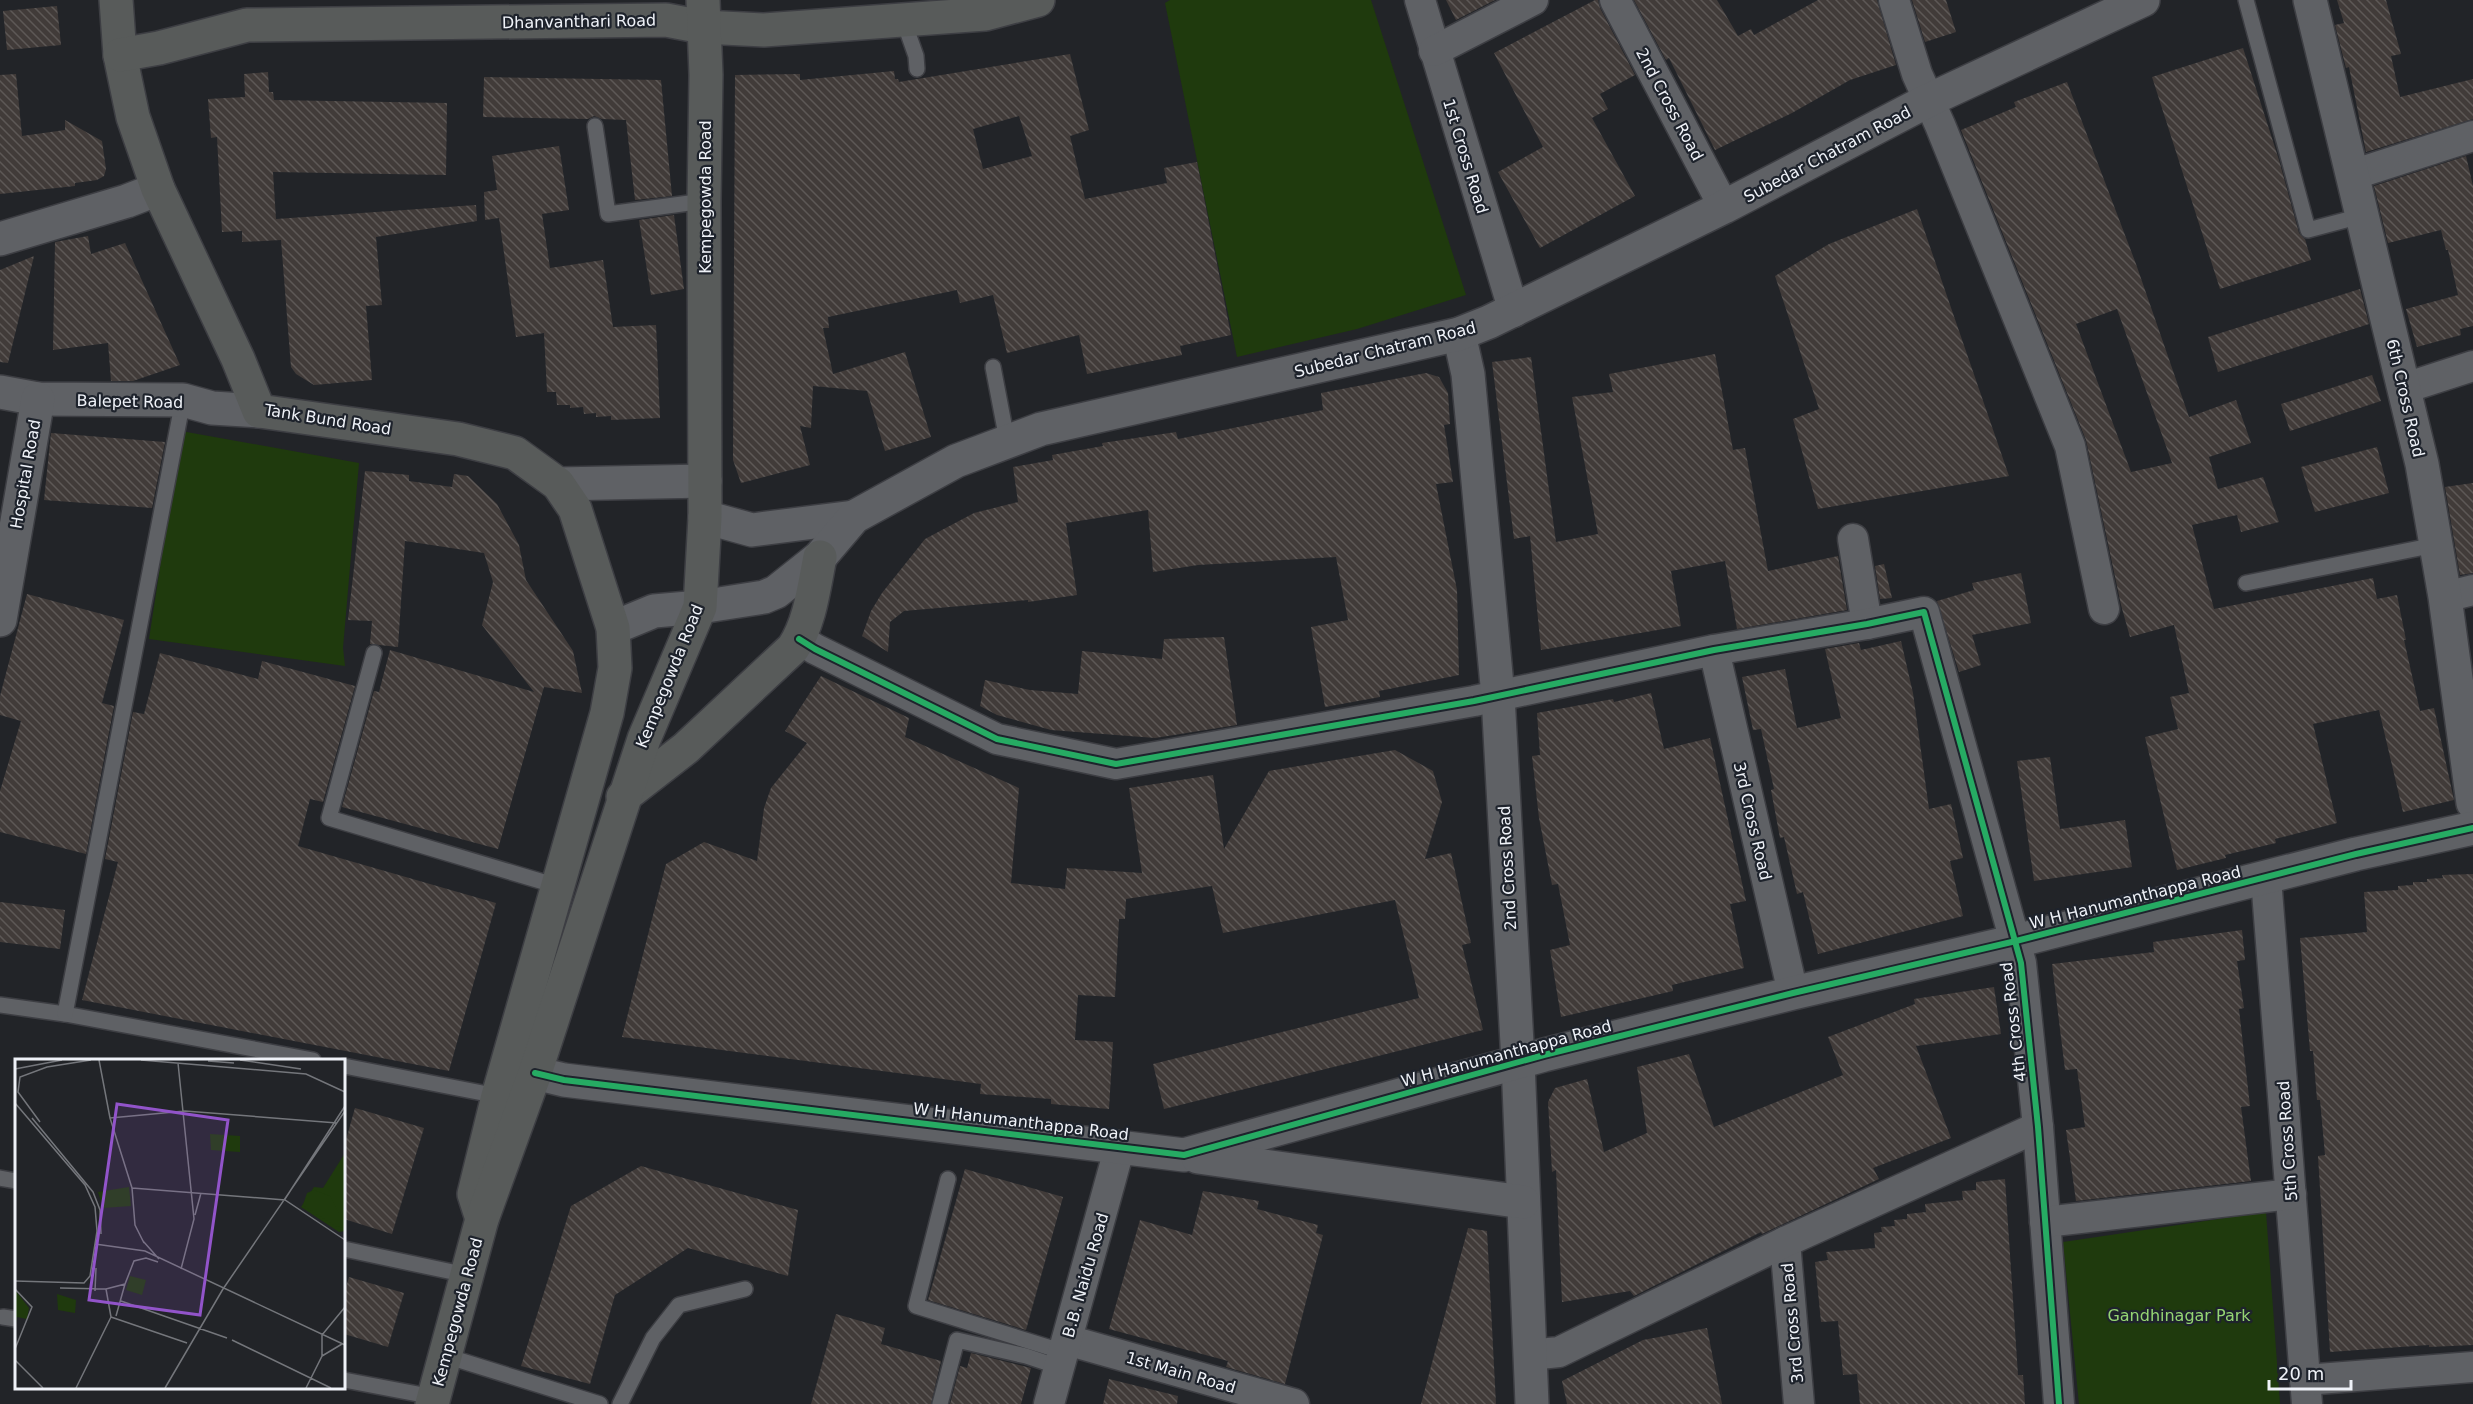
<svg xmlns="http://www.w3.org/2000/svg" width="2473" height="1404" font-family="'DejaVu Sans',sans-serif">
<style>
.green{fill:#1f3a0d}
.building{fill:url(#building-back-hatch);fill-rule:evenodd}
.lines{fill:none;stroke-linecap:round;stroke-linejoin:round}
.lane-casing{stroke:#3d3e43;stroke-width:18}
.street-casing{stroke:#3d3e43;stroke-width:33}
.secondary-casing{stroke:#3d3e43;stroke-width:36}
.primary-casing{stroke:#3d3e43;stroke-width:36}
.lane{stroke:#5f6165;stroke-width:15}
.street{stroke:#5f6165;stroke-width:30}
.secondary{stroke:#5f6165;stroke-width:33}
.primary{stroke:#585b5a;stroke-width:33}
.cycleway-casing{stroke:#1e232c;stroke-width:10}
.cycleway{stroke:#26ab63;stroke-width:6}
.labels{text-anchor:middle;stroke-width:4.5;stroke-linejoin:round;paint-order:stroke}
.street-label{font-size:16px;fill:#eff2f8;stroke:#1e232c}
.park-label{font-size:16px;fill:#95d573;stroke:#1e232c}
.inset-road{fill:none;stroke:#74767b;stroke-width:1.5}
.view{fill:#9254ca;fill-opacity:0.15;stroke:#9254ca;stroke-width:3}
.inset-edge{fill:none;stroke:#eff2f8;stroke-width:3}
</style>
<defs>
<pattern id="building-back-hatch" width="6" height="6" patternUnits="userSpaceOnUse" patternTransform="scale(1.5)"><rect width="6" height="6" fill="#413b39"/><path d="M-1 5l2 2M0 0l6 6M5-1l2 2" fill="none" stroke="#5d5856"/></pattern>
</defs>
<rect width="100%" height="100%" fill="#222428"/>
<!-- green -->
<g class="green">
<path d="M 1170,0 L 1371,0 L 1466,295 L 1357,329 L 1237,357 L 1165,3 Z"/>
<path d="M 181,431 L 359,463 L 343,648 L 345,666 L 149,639 Z"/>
<path d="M 2266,1212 L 2280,1404 L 2079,1404 L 2063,1242 Z"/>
</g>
<!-- building -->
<g class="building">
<path d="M 1446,0 L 1495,0 L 1456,20 Z"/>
<path d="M 1595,0 L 1598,0 L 1600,8 L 1635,75 L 1600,94 L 1608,109 L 1592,118 L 1635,196 L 1540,248 L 1498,172 L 1543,147 L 1494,53 Z"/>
<path d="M 1634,0 L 1717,0 L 1738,36 L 1751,29 L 1754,35 L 1818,0 L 1877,0 L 1896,65 L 1850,80 L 1792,113 L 1715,150 L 1669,58 L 1666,60 Z"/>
<path d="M 1912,0 L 1946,0 L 1956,32 L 1925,42 Z"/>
<path d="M 2337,0 L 2386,0 L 2401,54 L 2391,56 L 2400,97 L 2473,79 L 2473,119 L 2366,152 L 2349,67 L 2346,68 L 2335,25 L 2344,23 Z"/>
<path d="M 57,6 L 61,45 L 7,50 L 3,11 Z"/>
<path d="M 2243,48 L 2279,160 L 2299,233 L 2305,239 L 2311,260 L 2220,289 L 2152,77 Z"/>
<path d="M 1070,54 L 1089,130 L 1070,136 L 1085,199 L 1167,183 L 1164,168 L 1197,162 L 1231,335 L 1180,346 L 1182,355 L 1087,374 L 1079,335 L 1007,353 L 993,295 L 960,303 L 957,290 L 828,317 L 829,328 L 823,328 L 833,374 L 905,352 L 931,437 L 885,451 L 867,391 L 813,386 L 811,428 L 800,426 L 810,465 L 741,483 L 733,460 L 735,75 L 800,74 L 800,80 L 894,71 L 895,79 L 898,79 L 899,82 ZM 1019,116 L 1032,156 L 983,169 L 973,129 Z"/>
<path d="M 268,72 L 269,92 L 273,92 L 274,100 L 447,103 L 446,175 L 273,172 L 276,219 L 476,205 L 477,221 L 376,237 L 382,305 L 366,306 L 372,380 L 314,385 L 296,374 L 291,367 L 281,240 L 242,242 L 242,231 L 222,232 L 217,137 L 211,138 L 208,99 L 245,97 L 244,74 Z"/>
<path d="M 16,74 L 22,136 L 65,130 L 65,120 L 102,141 L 106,169 L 104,176 L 97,180 L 75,183 L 75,186 L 0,194 L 0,75 Z"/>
<path d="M 484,77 L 661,80 L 672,196 L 635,200 L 626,120 L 602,119 L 594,116 L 588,119 L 483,117 Z"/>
<path d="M 2067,82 L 2136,264 L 2189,417 L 2236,400 L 2251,443 L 2209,457 L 2218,489 L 2263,477 L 2279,522 L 2241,532 L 2237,515 L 2192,525 L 2214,609 L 2373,578 L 2377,599 L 2397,595 L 2406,640 L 2404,640 L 2420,711 L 2434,708 L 2454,800 L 2403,812 L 2379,710 L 2313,724 L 2337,823 L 2275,839 L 2276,843 L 2225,855 L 2226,858 L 2177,870 L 2145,737 L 2178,729 L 2170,697 L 2189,693 L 2174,625 L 2130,637 L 2121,605 L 2086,440 L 1961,130 L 2016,107 L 2014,102 ZM 2117,309 L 2172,463 L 2131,472 L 2076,324 Z"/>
<path d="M 559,146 L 569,210 L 542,214 L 550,268 L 603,260 L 613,327 L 656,325 L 660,418 L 611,420 L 611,416 L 596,417 L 596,413 L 584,414 L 583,407 L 570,408 L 570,405 L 557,405 L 556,392 L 547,392 L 544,333 L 516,337 L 499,218 L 485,220 L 484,192 L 497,190 L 492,156 Z"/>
<path d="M 2466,156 L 2473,186 L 2473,326 L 2460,329 L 2461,335 L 2417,347 L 2406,309 L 2458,295 L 2448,250 L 2446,250 L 2441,230 L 2388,243 L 2374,186 Z"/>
<path d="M 1917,209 L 2009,476 L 1818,509 L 1793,419 L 1819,409 L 1775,276 L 1829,244 Z"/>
<path d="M 674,215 L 684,289 L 651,295 L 639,220 Z"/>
<path d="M 88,236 L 91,254 L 125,243 L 180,365 L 133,381 L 111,381 L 108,343 L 53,350 L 55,242 Z"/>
<path d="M 34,256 L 8,363 L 0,362 L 0,270 Z"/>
<path d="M 2360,289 L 2369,324 L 2218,372 L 2208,337 Z"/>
<path d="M 1715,354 L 1733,450 L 1745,448 L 1768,571 L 1838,556 L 1847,610 L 1737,629 L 1725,561 L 1671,571 L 1681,626 L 1541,650 L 1530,536 L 1514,539 L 1492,362 L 1531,357 L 1556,542 L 1598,534 L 1572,397 L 1613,392 L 1609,374 Z"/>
<path d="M 1426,373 L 1439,377 L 1448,393 L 1450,424 L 1444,425 L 1453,482 L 1436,484 L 1457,590 L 1459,675 L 1379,691 L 1380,697 L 1325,707 L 1311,627 L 1348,620 L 1336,557 L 1198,565 L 1153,572 L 1148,510 L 1066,523 L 1077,595 L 1028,602 L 1028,600 L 904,611 L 890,622 L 888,652 L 862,636 L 871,611 L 882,593 L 925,539 L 974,513 L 1018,502 L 1013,467 L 1053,460 L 1052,455 L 1103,446 L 1102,443 L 1176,432 L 1178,439 L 1323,410 L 1321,393 Z"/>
<path d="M 2372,375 L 2381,401 L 2290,431 L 2281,404 Z"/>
<path d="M 51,433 L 165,442 L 152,508 L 44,500 Z"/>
<path d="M 2377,447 L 2389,493 L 2315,512 L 2301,467 Z"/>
<path d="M 365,471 L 409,475 L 409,481 L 452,487 L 454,474 L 468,476 L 497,504 L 519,545 L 526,580 L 573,651 L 582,693 L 544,687 L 498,849 L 342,807 L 374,691 L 379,692 L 390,650 L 534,692 L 482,625 L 493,582 L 484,553 L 405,541 L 398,647 L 370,644 L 372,621 L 348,620 Z"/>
<path d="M 2473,483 L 2473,573 L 2460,575 L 2445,487 Z"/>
<path d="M 1884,564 L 1892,598 L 1880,599 L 1875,566 Z"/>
<path d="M 2021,573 L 2031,623 L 1972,635 L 1981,665 L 1959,672 L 1937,601 L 1974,590 L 1972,583 Z"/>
<path d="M 27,594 L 124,620 L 102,703 L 114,706 L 86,854 L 0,832 L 0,791 L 21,721 L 0,715 L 0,696 Z"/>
<path d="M 1224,637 L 1237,725 L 1155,738 L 1051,730 L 997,715 L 980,706 L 985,680 L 1030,690 L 1078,694 L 1082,651 L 1162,659 L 1164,639 Z"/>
<path d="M 1901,641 L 1913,693 L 1929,809 L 1951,804 L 1963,858 L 1950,861 L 1963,916 L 1818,954 L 1803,892 L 1797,894 L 1784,837 L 1780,838 L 1771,790 L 1774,789 L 1761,729 L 1753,730 L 1742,677 L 1785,669 L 1797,728 L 1841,718 L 1825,649 L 1859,643 L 1861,650 Z"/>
<path d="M 160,653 L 258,679 L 262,661 L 355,686 L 323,802 L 310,799 L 298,846 L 496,903 L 449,1071 L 82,1000 L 118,862 L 105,859 L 133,712 L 144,714 Z"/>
<path d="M 821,676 L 909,718 L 905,737 L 1019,788 L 1011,883 L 1065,889 L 1067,868 L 1142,873 L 1129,788 L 1213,775 L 1224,849 L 1269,771 L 1395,750 L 1433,771 L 1442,802 L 1425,859 L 1451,853 L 1471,943 L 1462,945 L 1483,1030 L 1164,1109 L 1153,1064 L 1419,998 L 1395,900 L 1223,933 L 1212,886 L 1126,899 L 1125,919 L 1119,919 L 1115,997 L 1078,995 L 1075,1040 L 1113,1042 L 1109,1109 L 1051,1104 L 1051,1099 L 980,1094 L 981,1084 L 622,1037 L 666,864 L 704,842 L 757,861 L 764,808 L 771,788 L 807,743 L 785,731 Z"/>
<path d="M 1651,693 L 1664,749 L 1710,738 L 1746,901 L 1730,904 L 1744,968 L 1672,985 L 1673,991 L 1561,1017 L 1550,950 L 1570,945 L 1558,884 L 1552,885 L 1539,818 L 1532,756 L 1540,755 L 1537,713 L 1613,699 L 1614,702 Z"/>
<path d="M 2050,757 L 2060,829 L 2125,820 L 2132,867 L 2034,881 L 2017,761 Z"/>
<path d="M 2473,874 L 2473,1345 L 2429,1347 L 2429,1345 L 2330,1352 L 2318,1156 L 2325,1155 L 2320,1100 L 2317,1100 L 2313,1051 L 2310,1051 L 2300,938 L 2367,932 L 2364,892 L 2398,890 L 2398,886 L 2413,885 L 2413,882 L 2427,882 L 2427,879 L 2443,878 L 2442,875 Z"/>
<path d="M 0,902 L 65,910 L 60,949 L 0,942 Z"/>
<path d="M 2242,930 L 2245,960 L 2237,961 L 2244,1008 L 2239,1009 L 2250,1106 L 2241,1107 L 2251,1181 L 2076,1201 L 2066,1130 L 2085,1127 L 2077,1069 L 2065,1070 L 2052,964 L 2154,952 L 2153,942 Z"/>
<path d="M 1994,987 L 2001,1034 L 1916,1046 L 1951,1138 L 1873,1168 L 1879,1179 L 1762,1234 L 1761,1232 L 1634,1296 L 1630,1291 L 1562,1302 L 1556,1170 L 1552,1172 L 1548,1102 L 1555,1088 L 1587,1079 L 1604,1152 L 1647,1133 L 1637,1067 L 1689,1054 L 1714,1127 L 1843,1075 L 1828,1037 L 1915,1004 L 1914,999 Z"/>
<path d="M 355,1108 L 424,1128 L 392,1234 L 344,1219 L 344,1147 Z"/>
<path d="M 641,1166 L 798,1210 L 788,1276 L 688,1248 L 615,1295 L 590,1384 L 521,1366 L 571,1206 Z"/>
<path d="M 965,1169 L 1063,1197 L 1026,1330 L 928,1300 Z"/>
<path d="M 2005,1179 L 2018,1375 L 2023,1375 L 2025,1404 L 1860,1404 L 1857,1374 L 1843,1375 L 1838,1321 L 1821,1322 L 1815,1262 L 1828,1260 L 1826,1252 L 1875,1248 L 1874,1233 L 1882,1232 L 1881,1227 L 1895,1226 L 1894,1220 L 1907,1219 L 1907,1214 L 1926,1212 L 1925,1204 L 1963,1200 L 1962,1191 L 1976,1190 L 1976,1182 Z"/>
<path d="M 1203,1191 L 1259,1201 L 1257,1209 L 1318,1225 L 1316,1233 L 1323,1235 L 1285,1384 L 1226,1367 L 1228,1361 L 1109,1329 L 1140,1220 L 1192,1235 Z"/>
<path d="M 1468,1228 L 1487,1231 L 1496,1404 L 1421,1404 Z"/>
<path d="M 349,1277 L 404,1293 L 388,1347 L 344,1334 L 344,1294 Z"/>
<path d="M 836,1314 L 885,1328 L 881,1344 L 941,1361 L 931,1404 L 811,1404 Z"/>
<path d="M 1707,1328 L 1722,1404 L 1567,1404 L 1562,1381 L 1643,1340 Z"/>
<path d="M 971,1353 L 1031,1368 L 1021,1404 L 950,1404 L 960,1366 L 967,1368 Z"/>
<path d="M 1109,1379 L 1178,1396 L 1177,1404 L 1103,1404 Z"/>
</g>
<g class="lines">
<defs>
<g id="lane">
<path d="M 2246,0 L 2308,230 L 2361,216"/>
<path d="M 903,19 L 916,56 L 917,69"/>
<path d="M 595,126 L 608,214 L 704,201"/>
<path d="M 993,367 L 1007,440"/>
<path d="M 2246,583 L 2435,545"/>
<path d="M 374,653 L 329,818 L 557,886"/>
<path d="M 0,1005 L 65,1014 L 313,1060"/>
<path d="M 65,1014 L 183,400"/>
<path d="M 344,1066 L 498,1096"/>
<path d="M 0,1178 L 16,1181"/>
<path d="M 948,1179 L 916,1306 L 1064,1352"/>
<path d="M 344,1249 L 467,1275"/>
<path d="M 3,1317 L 16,1319"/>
<path d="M 446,1356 L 600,1404"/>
<path d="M 344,1380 L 434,1397"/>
<path d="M 620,1404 L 653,1338 L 679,1305 L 745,1289"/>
<path d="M 940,1404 L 957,1340 L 1026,1356 L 1059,1367"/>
</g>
<g id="street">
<path d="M 1420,0 L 1514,312"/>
<path d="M 1615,0 L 1724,207"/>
<path d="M 1894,0 L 1917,74 L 1940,125 L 2070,446 L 2104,609"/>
<path d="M 1434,51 L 1533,0"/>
<path d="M 2352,175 L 2473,136"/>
<path d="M 2405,388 L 2473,366"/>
<path d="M 1853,539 L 1867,624"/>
<path d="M 2445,597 L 2473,590"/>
<path d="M 799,639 L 815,649 L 997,739 L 1116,764 L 1474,701 L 1714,650 L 1867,624 L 1924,612 L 2021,963 L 2038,1127 L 2059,1404"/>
<path d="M 1714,650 L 1793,993"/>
<path d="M 2266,878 L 2307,1404"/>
<path d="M 2045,1222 L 2291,1194"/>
<path d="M 1785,1242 L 1799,1404"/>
<path d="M 1067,1340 L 1294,1404"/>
<path d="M 1530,1355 L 1559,1352 L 1785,1242 L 2038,1127"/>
<path d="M 2305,1380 L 2473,1367"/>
<path d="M 1049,1404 L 1120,1146"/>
</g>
<g id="secondary">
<path d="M 2310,0 L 2422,464 L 2445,597 L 2473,803"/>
<path d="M 0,239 L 127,201 L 158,189"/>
<path d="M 1459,334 L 1468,374 L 1498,696 L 1518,1062 L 1532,1404"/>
<path d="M 0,392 L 38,399 L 183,400 L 212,408 L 259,411"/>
<path d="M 558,484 L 705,481"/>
<path d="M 705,517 L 752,530 L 854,517"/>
<path d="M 0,620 L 38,399"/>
<path d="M 613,628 L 654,611 L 700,607 L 764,597 L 776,592 L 820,557 L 854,517 L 956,461 L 1041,429 L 1459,334 L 1489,322 L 1724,207 L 1929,100 L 2143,0"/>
<path d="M 535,1073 L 564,1080 L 1184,1155 L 1544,1055 L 1793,993 L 2016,941 L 2356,854 L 2473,828"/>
<path d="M 1198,1157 L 1523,1202"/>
</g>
<g id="primary">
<path d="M 116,0 L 120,55 L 133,117 L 158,189 L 238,359 L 259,411 L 458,439 L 515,453 L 558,484 L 575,509 L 613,628 L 615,668 L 607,713 L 498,1096 L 474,1194 L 482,1219"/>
<path d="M 120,55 L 159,48 L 247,25 L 666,20 L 703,27 L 764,30 L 985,14 L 1038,0"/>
<path d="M 623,797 L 686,748 L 793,648 C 810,623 814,587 820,557"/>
<path d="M 432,1404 L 482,1219 L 535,1073 L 644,739 L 700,607 L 705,517 L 704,201 L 706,75 L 703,0"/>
</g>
</defs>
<!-- lane casing -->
<use href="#lane" class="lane-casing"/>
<!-- street casing -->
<use href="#street" class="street-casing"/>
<!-- secondary casing -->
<use href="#secondary" class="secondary-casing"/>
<!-- primary casing -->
<use href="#primary" class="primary-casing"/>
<!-- lane -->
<use href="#lane" class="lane"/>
<!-- street -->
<use href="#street" class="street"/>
<!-- secondary -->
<use href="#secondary" class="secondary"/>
<!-- primary -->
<use href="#primary" class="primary"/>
<defs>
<g id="cycleway">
<path d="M 799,639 L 815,649 L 997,739 L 1116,764 L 1474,701 L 1714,650 L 1867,624 L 1924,612 L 2021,963 L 2038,1127 L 2059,1404"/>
<path d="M 535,1073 L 564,1080 L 1184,1155 L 1544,1055 L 1793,993 L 2016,941 L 2356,854 L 2473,828"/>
</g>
</defs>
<!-- cycleway casing -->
<use href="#cycleway" class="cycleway-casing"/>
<!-- cycleway -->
<use href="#cycleway" class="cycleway"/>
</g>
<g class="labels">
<!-- street labels -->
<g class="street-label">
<text transform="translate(579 21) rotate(-1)" y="6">Dhanvanthari Road</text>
<text transform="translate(1670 104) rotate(62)" y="6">2nd Cross Road</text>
<text transform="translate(1827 154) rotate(-28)" y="6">Subedar Chatram Road</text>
<text transform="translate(1466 156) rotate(73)" y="6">1st Cross Road</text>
<text transform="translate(705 197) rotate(-90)" y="6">Kempegowda Road</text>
<text transform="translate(1385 349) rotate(-14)" y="6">Subedar Chatram Road</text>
<text transform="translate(2406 398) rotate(77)" y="6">6th Cross Road</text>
<text transform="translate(130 401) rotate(1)" y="6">Balepet Road</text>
<text transform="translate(328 419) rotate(9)" y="6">Tank Bund Road</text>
<text transform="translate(25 474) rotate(-80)" y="6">Hospital Road</text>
<text transform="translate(669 676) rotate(-68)" y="6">Kempegowda Road</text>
<text transform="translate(1753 821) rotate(77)" y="6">3rd Cross Road</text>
<text transform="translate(1507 868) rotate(-93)" y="6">2nd Cross Road</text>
<text transform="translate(2135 897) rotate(-14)" y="6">W H Hanumanthappa Road</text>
<text transform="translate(2013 1022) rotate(-97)" y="6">4th Cross Road</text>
<text transform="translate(1506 1053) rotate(-15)" y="6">W H Hanumanthappa Road</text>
<text transform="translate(1021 1121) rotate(7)" y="6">W H Hanumanthappa Road</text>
<text transform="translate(2287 1141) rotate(-94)" y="6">5th Cross Road</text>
<text transform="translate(1085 1275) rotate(-74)" y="6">B.B. Naidu Road</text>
<text transform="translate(457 1312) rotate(-75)" y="6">Kempegowda Road</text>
<text transform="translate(1792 1323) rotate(-95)" y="6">3rd Cross Road</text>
<text transform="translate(1181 1372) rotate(16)" y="6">1st Main Road</text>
</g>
<!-- park labels -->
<g class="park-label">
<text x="2179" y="1321">Gandhinagar Park</text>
</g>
</g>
<!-- overview -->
<g transform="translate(15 1059)">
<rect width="330" height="330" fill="#222428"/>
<path d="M 195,75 L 225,77 L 225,93 L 196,91 ZM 330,94 L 330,172 L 324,173 L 286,148 L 299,128 L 308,129 ZM 114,128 L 116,147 L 88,149 L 83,133 ZM 115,217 L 131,221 L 127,236 L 111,231 ZM 0,231 L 14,249 L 12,260 L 2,258 L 0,270 ZM 42,235 L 61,241 L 60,254 L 43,251 Z" fill="#1f3a0d"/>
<path d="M 299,131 L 315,137 L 324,154 L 330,150 L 330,169 L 320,167 L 288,146 L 292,134 Z" fill="#1f3a0d"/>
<path class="inset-road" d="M 84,1 L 95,59 L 117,129 L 120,166 L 129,184M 126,1 L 291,15 L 330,33M 225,1 L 286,10M 193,2 L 219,4M 163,4 L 179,160 L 166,210M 0,10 L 47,1M 0,44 L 70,126 L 80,148 L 82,172 L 75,217 L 69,224 L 0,222M 17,59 L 78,133 L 85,151 L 86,175M 95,59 L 170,52 L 322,64M 25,63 L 3,33 L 5,18 L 32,8 L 76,1M 117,129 L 270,141 L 330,181M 270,140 L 330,47M 180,156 L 186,134M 128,182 L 144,200M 80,185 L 130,192 L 330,286M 45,229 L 91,230 L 110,225 L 119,202 L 131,199 L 143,203M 0,230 L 17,248 L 0,290M 91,230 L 96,258M 80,232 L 81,209M 106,242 L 212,279M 101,257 L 110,225M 96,258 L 172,284M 307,276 L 330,248M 217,281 L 316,329M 307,297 L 327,285M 0,301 L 28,329M 61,329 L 96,258M 150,329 L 208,230 L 330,52M 291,329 L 307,297 L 307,276"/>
<path class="view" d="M 102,45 L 213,61 L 185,256 L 74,241 Z"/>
<rect width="330" height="330" class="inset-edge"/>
</g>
<!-- scale -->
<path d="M2269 1380v9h82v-9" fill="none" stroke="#eff2f8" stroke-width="3"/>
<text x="2278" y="1380" font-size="18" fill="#eff2f8" stroke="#1e232c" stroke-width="4.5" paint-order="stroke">20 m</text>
</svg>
